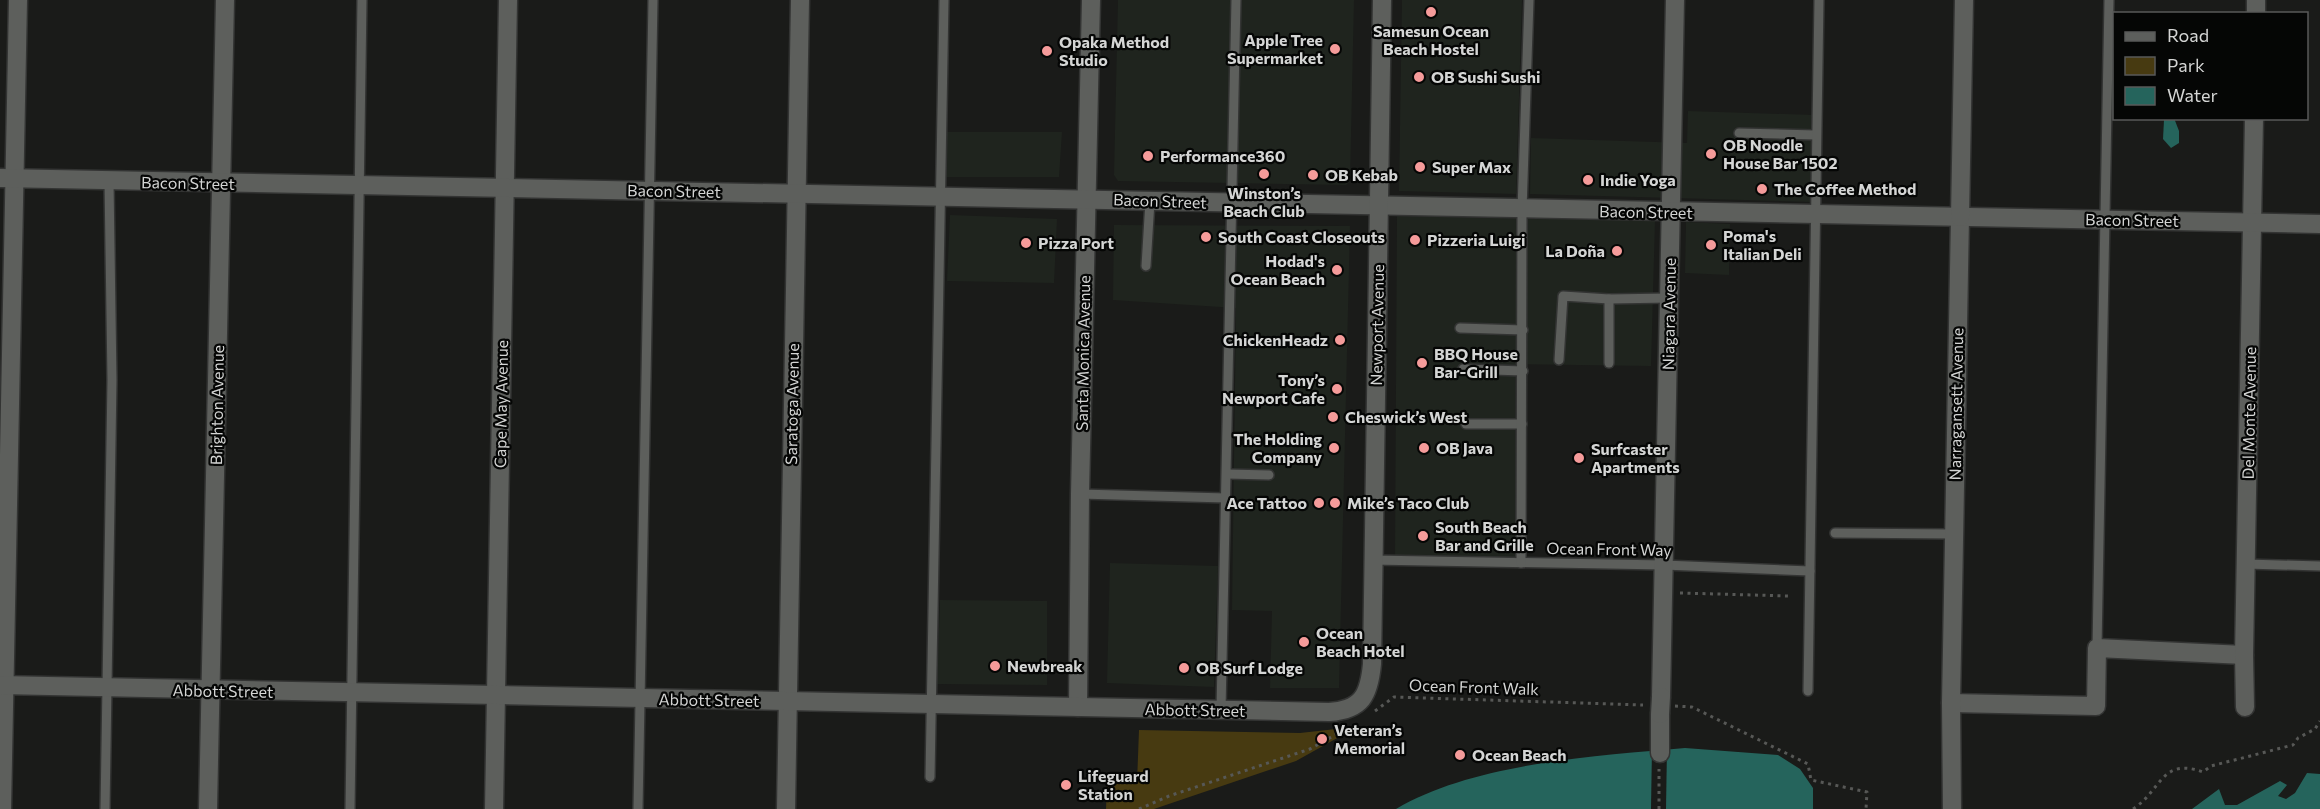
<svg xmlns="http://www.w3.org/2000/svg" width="2320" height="809" font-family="Commissioner,sans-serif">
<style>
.built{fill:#1f241e}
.green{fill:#473a11}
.water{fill:#25645c}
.pier{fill:#1a1b19}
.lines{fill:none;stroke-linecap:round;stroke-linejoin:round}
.lane-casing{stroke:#333433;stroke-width:12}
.street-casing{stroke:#333433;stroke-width:21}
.secondary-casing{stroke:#333433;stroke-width:21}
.path{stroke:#575856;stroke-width:3;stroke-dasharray:3 4.5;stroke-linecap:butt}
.lane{stroke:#5d5f5c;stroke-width:9}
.street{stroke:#5d5f5c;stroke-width:18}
.secondary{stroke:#5d5f5c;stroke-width:18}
.street-bridge-casing{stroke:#333433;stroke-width:21;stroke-linecap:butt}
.street-bridge{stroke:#5d5f5c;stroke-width:18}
.poi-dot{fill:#f59b9a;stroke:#050605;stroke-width:2}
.labels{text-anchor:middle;stroke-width:4.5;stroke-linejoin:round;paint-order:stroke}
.poi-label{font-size:16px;font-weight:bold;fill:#d4d5d4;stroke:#050605;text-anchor:start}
.street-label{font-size:16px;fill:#d4d5d4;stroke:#050605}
</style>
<rect width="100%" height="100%" fill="#1a1b19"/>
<!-- built -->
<g class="built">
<path d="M 1118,0 L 1354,0 L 1350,181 L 1346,185 L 1118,181 L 1114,175 Z"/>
<path d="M 1402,0 L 1522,0 L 1516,194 L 1399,191 Z"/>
<path d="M 1688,111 L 1814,115 L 1811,202 L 1530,194 L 1531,138 L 1687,143 Z"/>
<path d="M 947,132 L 1062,132 L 1059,177 L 946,177 Z"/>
<path d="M 950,215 L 1057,219 L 1054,283 L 947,281 Z"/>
<path d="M 1397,216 L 1655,221 L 1651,366 L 1515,364 L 1515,557 L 1395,556 Z"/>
<path d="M 1686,222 L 1730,224 L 1729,275 L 1685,273 Z"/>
<path d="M 1114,225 L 1350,226 L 1339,688 L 1270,688 L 1272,611 L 1232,610 L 1236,308 L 1113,300 Z"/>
<path d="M 1110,563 L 1218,566 L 1214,687 L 1107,683 Z"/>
<path d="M 940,600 L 1047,601 L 1047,685 L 937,684 Z"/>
</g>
<!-- green -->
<path class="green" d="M 1345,728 L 1348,732 L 1296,761 L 1154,809 L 1106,809 L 1107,783 L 1137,783 L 1139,730 L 1300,733 Z"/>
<!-- water -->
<g class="water">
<path d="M 2174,118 L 2179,131 L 2179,143 L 2171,148 L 2163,139 L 2164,120 Z"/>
<path d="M 1685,748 L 1778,755 L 1800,769 L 1813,788 L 1813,809 L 1396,809 C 1474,763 1595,756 1685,748 Z"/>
<path d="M 2307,773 L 2320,774 L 2320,809 L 2192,809 L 2219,789 L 2225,805 L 2237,805 L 2280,781 L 2287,785 L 2278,796 L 2286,799 L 2295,793 Z"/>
</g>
<!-- pier -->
<path class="pier" d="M 1667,747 L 1666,809 L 1651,809 L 1652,748 Z"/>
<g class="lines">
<defs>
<g id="lane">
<path d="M 1739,133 L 1816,135"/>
<path d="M 1146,266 L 1150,201"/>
<path d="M 1609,299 L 1609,363"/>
<path d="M 1460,328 L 1523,330"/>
<path d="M 1559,360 L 1563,296 L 1609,299 L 1669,298"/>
<path d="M 1463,369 L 1523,371"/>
<path d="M 1466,424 L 1522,424"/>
<path d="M 1227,474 L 1269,475"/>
<path d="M 1080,494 L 1226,498"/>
<path d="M 1835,533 L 1953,534"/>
<path d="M 1372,560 L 1664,565 L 1810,571"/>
<path d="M 1521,563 L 1522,210 L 1529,0"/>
<path d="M 2246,564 L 2320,566"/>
<path d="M 2097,648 L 2109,0"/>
<path d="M 1808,691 L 1819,0"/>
<path d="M 1221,710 L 1236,0"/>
<path d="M 930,777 L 944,0"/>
<path d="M 105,809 L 112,380 L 109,182"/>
<path d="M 350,809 L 362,0"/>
<path d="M 638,809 L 653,0"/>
</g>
<g id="street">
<path d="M 2256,14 L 2256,0"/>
<path d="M 1661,697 L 1675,0"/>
<path d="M 1951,703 L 2096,706 L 2097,648 L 2244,655"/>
<path d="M 1078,707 L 1080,494 L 1091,0"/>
<path d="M 2245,707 L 2244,655 L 2254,118"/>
<path d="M 1660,753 L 1660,714"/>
<path d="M 2,809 L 18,0"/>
<path d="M 208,809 L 225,0"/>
<path d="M 494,809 L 508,0"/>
<path d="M 786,809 L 800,0"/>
<path d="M 1952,809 L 1951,703 L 1960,217"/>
</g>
<g id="secondary">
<path d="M 0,178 L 2320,224"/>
<path d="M 1960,217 L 1964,0"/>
<path d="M 0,685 L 1329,712 C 1362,710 1369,695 1372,664 L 1382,0"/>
</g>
</defs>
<!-- lane casing -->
<use href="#lane" class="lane-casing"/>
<!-- street casing -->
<use href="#street" class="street-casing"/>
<!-- secondary casing -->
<use href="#secondary" class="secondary-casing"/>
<!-- path -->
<g class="path">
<path d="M 1680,593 L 1789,596"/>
<path d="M 1675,706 L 1692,707 L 1808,764 L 1811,780 L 1867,792 L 1866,809"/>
<path d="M 1375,711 L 1394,697 L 1643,705"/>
<path d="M 1139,809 L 1169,796 L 1310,749 L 1349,727"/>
<path d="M 1659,809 L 1659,769"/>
<path d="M 2133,809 C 2162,790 2161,757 2203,772 L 2211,766 L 2293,745 L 2298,738 L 2315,729 L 2320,721"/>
</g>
<!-- lane -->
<use href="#lane" class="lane"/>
<!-- street -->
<use href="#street" class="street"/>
<!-- secondary -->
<use href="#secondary" class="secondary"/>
<defs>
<path id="street-bridge" d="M 1660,714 L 1661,697"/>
</defs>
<!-- street-bridge casing -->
<use href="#street-bridge" class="street-bridge-casing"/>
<!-- street-bridge -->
<use href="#street-bridge" class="street-bridge"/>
</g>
<!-- markers -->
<g class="poi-dot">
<circle cx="1431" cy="12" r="6"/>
<circle cx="1335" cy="49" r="6"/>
<circle cx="1047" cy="51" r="6"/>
<circle cx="1419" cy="77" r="6"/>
<circle cx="1711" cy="154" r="6"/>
<circle cx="1148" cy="156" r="6"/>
<circle cx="1420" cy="167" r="6"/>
<circle cx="1264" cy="174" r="6"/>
<circle cx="1313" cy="175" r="6"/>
<circle cx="1588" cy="180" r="6"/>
<circle cx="1762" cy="189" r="6"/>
<circle cx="1206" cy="237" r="6"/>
<circle cx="1415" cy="240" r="6"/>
<circle cx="1026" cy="243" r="6"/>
<circle cx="1711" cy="245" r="6"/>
<circle cx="1617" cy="251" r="6"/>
<circle cx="1337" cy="270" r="6"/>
<circle cx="1340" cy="340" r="6"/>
<circle cx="1422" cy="363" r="6"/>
<circle cx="1337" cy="389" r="6"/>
<circle cx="1333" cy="417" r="6"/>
<circle cx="1334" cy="448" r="6"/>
<circle cx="1424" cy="448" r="6"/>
<circle cx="1579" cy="458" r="6"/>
<circle cx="1319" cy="503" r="6"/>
<circle cx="1335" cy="503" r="6"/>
<circle cx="1423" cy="536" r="6"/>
<circle cx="1304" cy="642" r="6"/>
<circle cx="995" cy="666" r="6"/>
<circle cx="1184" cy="668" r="6"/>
<circle cx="1322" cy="739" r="6"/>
<circle cx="1460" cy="755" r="6"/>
<circle cx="1066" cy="785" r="6"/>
</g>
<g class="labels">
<!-- poi labels -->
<g class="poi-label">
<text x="1431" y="37" text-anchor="middle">Samesun Ocean<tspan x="1431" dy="18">Beach Hostel</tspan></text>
<text x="1323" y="46" text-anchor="end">Apple Tree<tspan x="1323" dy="18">Supermarket</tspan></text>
<text x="1059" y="48">Opaka Method<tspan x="1059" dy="18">Studio</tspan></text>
<text x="1431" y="83">OB Sushi Sushi</text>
<text x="1723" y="151">OB Noodle<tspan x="1723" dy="18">House Bar 1502</tspan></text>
<text x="1160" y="162">Performance360</text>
<text x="1432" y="173">Super Max</text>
<text x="1325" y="181">OB Kebab</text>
<text x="1600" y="186">Indie Yoga</text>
<text x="1774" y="195">The Coffee Method</text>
<text x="1264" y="199" text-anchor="middle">Winston’s<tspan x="1264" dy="18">Beach Club</tspan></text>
<text x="1723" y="242">Poma's<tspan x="1723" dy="18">Italian Deli</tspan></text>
<text x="1218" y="243">South Coast Closeouts</text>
<text x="1427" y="246">Pizzeria Luigi</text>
<text x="1038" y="249">Pizza Port</text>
<text x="1605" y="257" text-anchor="end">La Doña</text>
<text x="1325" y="267" text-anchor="end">Hodad's<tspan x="1325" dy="18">Ocean Beach</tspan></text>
<text x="1328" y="346" text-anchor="end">ChickenHeadz</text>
<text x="1434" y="360">BBQ House<tspan x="1434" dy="18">Bar-Grill</tspan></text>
<text x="1325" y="386" text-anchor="end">Tony’s<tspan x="1325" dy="18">Newport Cafe</tspan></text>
<text x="1345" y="423">Cheswick’s West</text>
<text x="1322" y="445" text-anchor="end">The Holding<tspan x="1322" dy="18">Company</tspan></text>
<text x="1436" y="454">OB Java</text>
<text x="1591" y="455">Surfcaster<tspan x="1591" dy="18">Apartments</tspan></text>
<text x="1307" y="509" text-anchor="end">Ace Tattoo</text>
<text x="1347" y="509">Mike’s Taco Club</text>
<text x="1435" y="533">South Beach<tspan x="1435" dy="18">Bar and Grille</tspan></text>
<text x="1316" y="639">Ocean<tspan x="1316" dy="18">Beach Hotel</tspan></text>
<text x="1007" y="672">Newbreak</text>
<text x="1196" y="674">OB Surf Lodge</text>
<text x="1334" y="736">Veteran’s<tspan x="1334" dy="18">Memorial</tspan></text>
<text x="1472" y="761">Ocean Beach</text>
<text x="1078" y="782">Lifeguard<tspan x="1078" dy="18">Station</tspan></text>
</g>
<!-- street labels -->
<g class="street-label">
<text transform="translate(188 183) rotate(1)" y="6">Bacon Street</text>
<text transform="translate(674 191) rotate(1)" y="6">Bacon Street</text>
<text transform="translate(1160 201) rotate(2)" y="6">Bacon Street</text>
<text transform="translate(1646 212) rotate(1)" y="6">Bacon Street</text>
<text transform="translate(2132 220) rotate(1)" y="6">Bacon Street</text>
<text transform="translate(1669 314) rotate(-89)" y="6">Niagara Avenue</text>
<text transform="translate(1377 325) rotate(-89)" y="6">Newport Avenue</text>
<text transform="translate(1083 353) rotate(-89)" y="6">Santa Monica Avenue</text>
<text transform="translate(501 404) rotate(-89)" y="6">Cape May Avenue</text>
<text transform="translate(792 404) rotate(-89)" y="6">Saratoga Avenue</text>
<text transform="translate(1956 404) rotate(-89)" y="6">Narragansett Avenue</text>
<text transform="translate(217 405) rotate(-89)" y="6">Brighton Avenue</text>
<text transform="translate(2249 413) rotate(-89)" y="6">Del Monte Avenue</text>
<text transform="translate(1609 549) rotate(1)" y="6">Ocean Front Way</text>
<text transform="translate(1474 687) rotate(2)" y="6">Ocean Front Walk</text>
<text transform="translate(223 691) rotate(1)" y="6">Abbott Street</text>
<text transform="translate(709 700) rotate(1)" y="6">Abbott Street</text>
<text transform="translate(1195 710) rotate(1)" y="6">Abbott Street</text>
</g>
</g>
<!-- legend -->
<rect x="2113" y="12" width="195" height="108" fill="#050605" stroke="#585958" stroke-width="1.5"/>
<rect x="2125" y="32" width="30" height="9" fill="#5d5f5c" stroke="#585958" stroke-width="1.5"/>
<text x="2167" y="42" font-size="18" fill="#d4d5d4">Road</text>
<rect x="2125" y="57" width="30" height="18" fill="#473a11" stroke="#585958" stroke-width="1.5"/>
<text x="2167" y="72" font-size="18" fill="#d4d5d4">Park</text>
<rect x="2125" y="87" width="30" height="18" fill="#25645c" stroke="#585958" stroke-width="1.5"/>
<text x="2167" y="102" font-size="18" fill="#d4d5d4">Water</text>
</svg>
